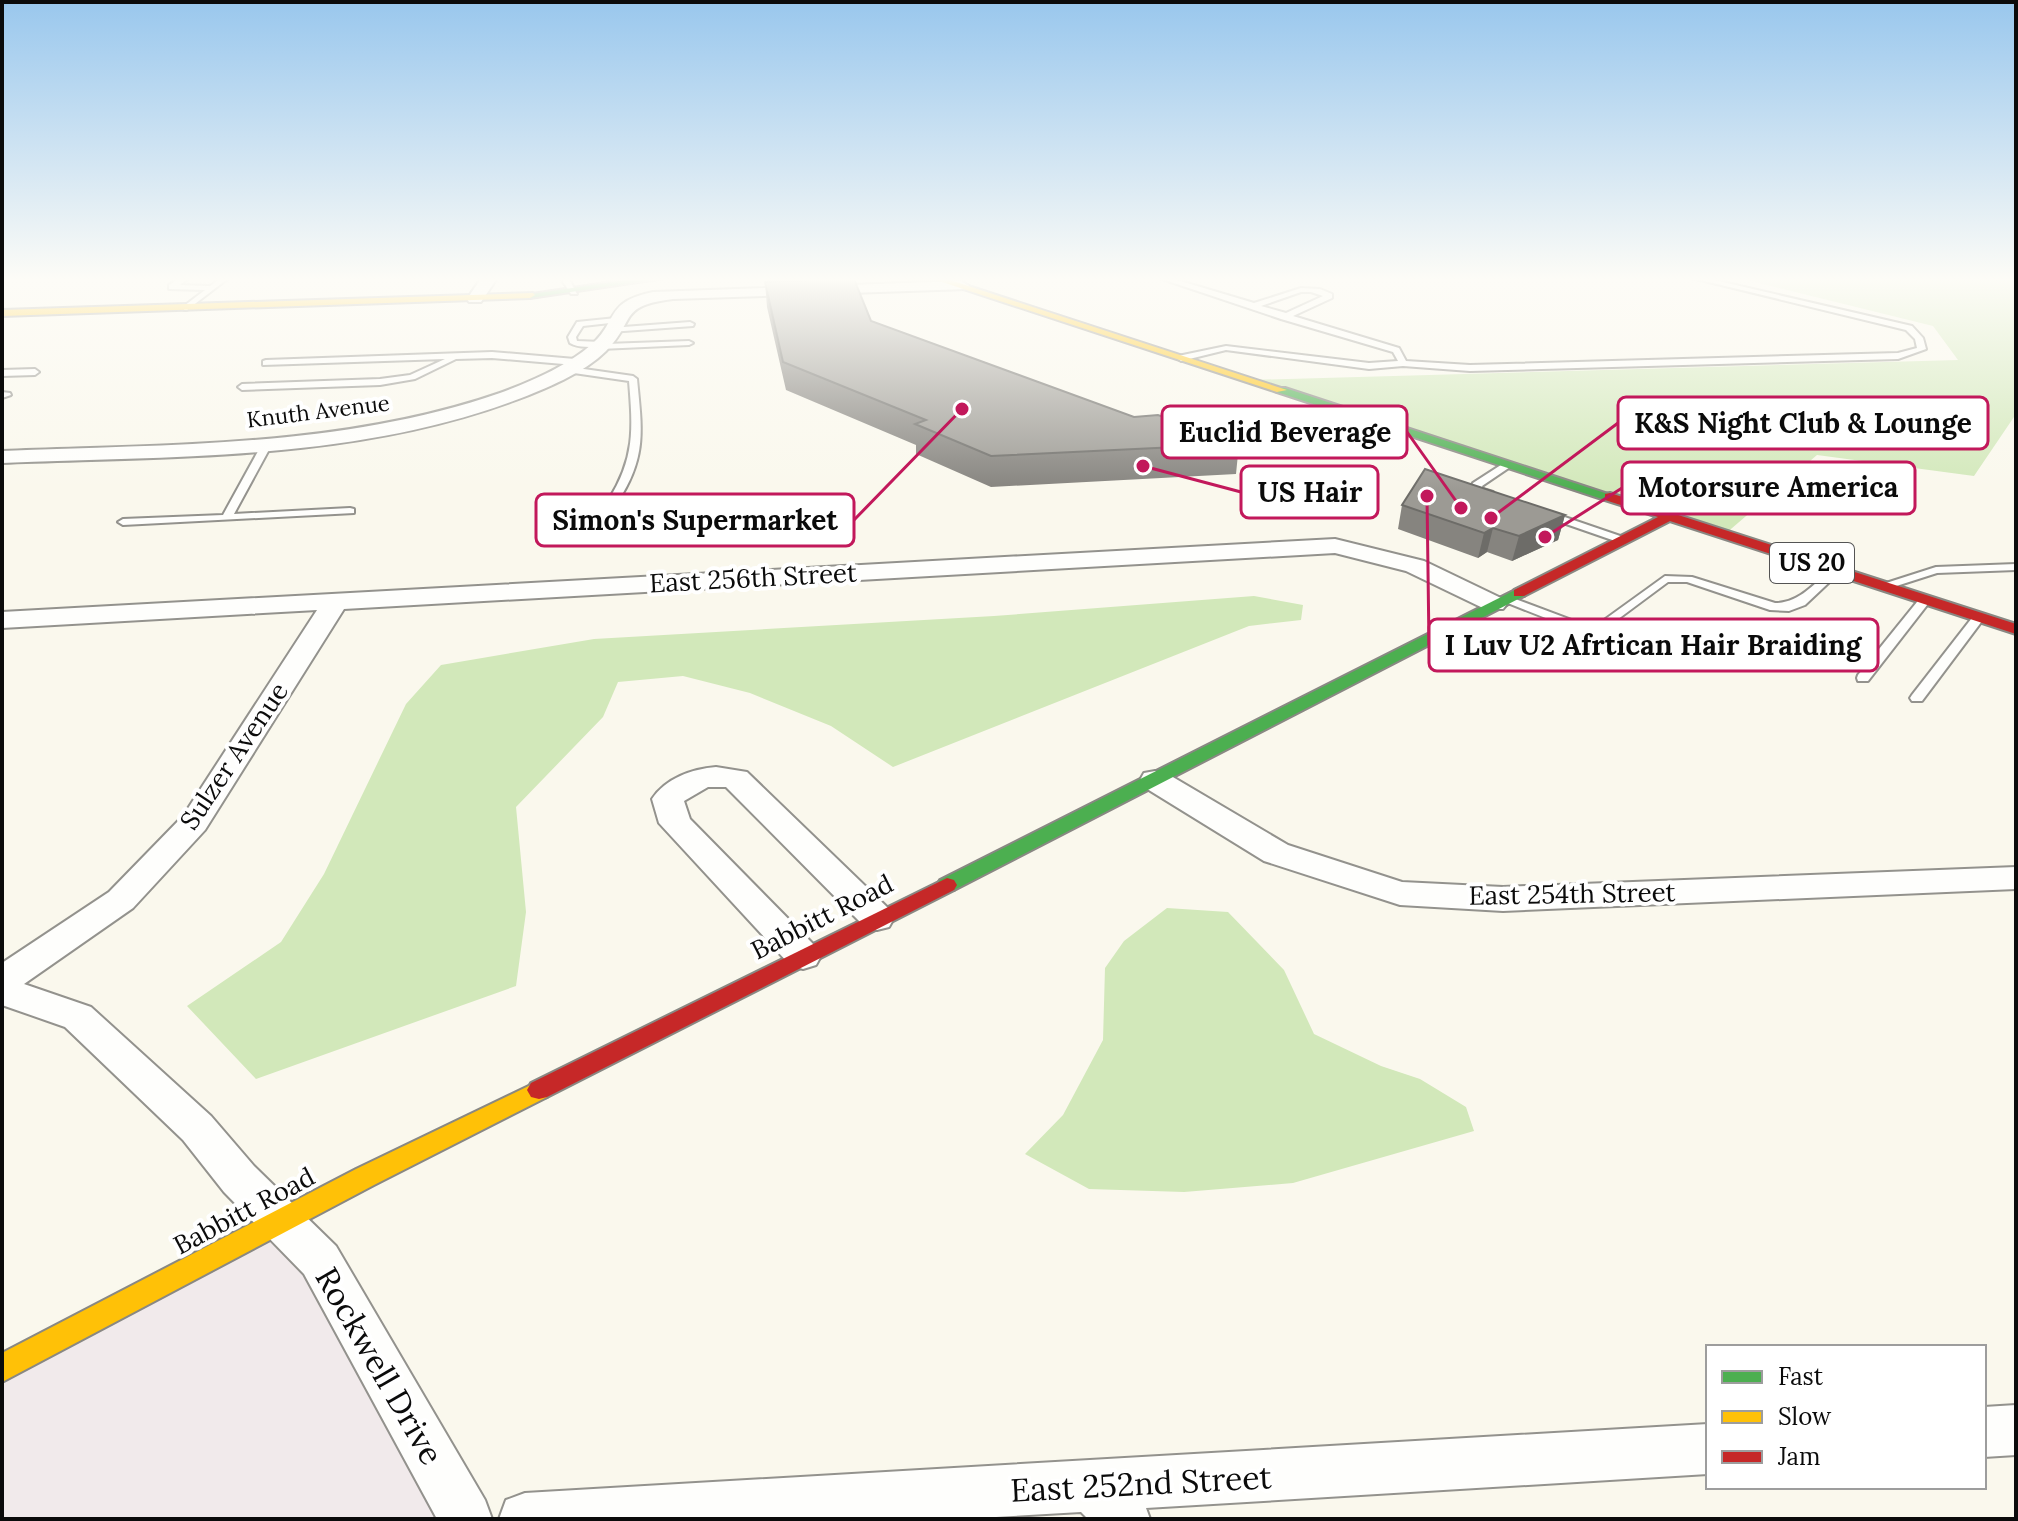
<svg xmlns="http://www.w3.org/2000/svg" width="2018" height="1521" font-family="Lora,serif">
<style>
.industrial{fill:#f1eaeb}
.forest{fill:#d2e8ba}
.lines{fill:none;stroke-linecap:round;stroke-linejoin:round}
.lane-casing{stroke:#93928d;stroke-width:4}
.street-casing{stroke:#93928d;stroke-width:4}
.fast-casing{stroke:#898883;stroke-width:4}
.slow-casing{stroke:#898883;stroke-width:4}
.jam-casing{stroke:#898883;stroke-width:4}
.lane{fill:#fefefc;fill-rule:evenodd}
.street{fill:#fefefc;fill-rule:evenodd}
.fast{fill:#4caf50;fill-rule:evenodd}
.slow{fill:#ffc107;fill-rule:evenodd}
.jam{fill:#c62828;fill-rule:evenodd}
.wall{fill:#86847f}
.shaded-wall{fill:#6d6c68}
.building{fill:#9c9a94;stroke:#6d6c68;stroke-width:2}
.labels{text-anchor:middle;stroke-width:8;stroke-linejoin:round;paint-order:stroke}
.far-street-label{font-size:22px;fill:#0b0b0b;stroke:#fff}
.shield{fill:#fff;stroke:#545454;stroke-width:2}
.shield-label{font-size:24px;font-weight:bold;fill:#0b0b0b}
.street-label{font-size:26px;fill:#0b0b0b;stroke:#fff}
.near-street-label{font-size:32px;fill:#0b0b0b;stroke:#fff}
.leader{fill:none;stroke:#c2185b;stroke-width:3}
.callout-dot{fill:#c2185b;stroke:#fff;stroke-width:3}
.callout{fill:#fff;stroke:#c2185b;stroke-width:3}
.callout-label{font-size:28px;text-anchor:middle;font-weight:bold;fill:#0b0b0b}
</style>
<rect width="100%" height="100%" fill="#faf8ed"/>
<!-- industrial -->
<path class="industrial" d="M 281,1221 L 466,1519 L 2,1519 L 2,1366 Z"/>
<!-- forest -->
<g class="forest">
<path d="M 1735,277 L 2016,277 L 2016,414 L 1974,476 L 1817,455 L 1724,535 L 1249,380 L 1958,360 L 1933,326 Z"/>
<path d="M 1254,596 L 1303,605 L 1301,620 L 1249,626 L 893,767 L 831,726 L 750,693 L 683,676 L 618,682 L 603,717 L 516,807 L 526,912 L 516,986 L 256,1079 L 187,1006 L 281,942 L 324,874 L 406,704 L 441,665 L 594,639 L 994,616 Z"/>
<path d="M 1167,908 L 1228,912 L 1284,970 L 1314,1034 L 1381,1066 L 1420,1079 L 1466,1107 L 1474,1131 L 1293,1183 L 1184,1192 L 1089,1189 L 1025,1154 L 1063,1115 L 1103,1040 L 1105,968 L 1124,941 Z"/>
</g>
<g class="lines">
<defs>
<g id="lane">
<path d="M 181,277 L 190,277 L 180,285 L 210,286 L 222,277 L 230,277 L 187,310 L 184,310 L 184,306 L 205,290 L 169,289 L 169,285 Z"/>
<path d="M 560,277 L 568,277 L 577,294 L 571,294 Z"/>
<path d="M 1156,277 L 1167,277 L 1254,303 L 1301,288 L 1320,289 L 1332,294 L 1332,298 L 1293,316 L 1399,348 L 1406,361 L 1470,365 L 1898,353 L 1917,348 L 1915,339 L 1906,330 L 1688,277 L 1701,277 L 1912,326 L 1923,338 L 1926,349 L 1898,359 L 1470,371 L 1403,366 L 1369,369 L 1226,350 L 1181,361 L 1177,358 L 1178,356 L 1226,346 L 1369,363 L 1398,361 L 1393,352 L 1281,319 ZM 1301,292 L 1311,292 L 1323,296 L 1286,313 L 1261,306 Z"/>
<path d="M 616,318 L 619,318 L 619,322 L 583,326 L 576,337 L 577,341 L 602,342 L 606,344 L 689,341 L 693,343 L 689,345 L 600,349 C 592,345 579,349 570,343 L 568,337 L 577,322 Z"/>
<path d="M 690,322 L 694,324 L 693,326 L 610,332 L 606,330 L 610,328 Z"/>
<path d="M 492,352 L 575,359 L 579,362 L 575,365 L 492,358 L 456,359 L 415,379 L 380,385 L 242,390 L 238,387 L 242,384 L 380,379 L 410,375 L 445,359 L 263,365 L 263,361 L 266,360 Z"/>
<path d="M 563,366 L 633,376 L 637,379 C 642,431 647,457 617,503 L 613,504 L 608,501 C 635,458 633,430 629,381 L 560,371 L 559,369 Z"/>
<path d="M 2,370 L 35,369 L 39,372 L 35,375 L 2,376 Z"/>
<path d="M 2,392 L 10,393 L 11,395 L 2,398 Z"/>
<path d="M 267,441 L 272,444 L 234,514 L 350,508 L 354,509 L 354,513 L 123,525 L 118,522 L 123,519 L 223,515 L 262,444 Z"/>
<path d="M 1504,463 L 1513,465 L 1482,486 L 1483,489 L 1493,492 L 1493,496 L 1475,493 L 1472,485 L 1473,483 Z"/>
<path d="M 1547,511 L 1626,538 L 1627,540 L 1622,543 L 1618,542 L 1543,516 L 1542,514 Z"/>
<path d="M 2016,564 L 2016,570 L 1937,573 L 1887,589 L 1881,586 L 1883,584 L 1936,567 Z"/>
<path d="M 1835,568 L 1839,569 L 1839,573 L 1805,605 L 1789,611 L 1770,610 L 1687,582 L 1668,582 L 1594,637 L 1500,600 L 1502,597 L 1510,597 L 1593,628 L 1665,576 L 1692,577 L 1775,603 C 1799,603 1814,584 1831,569 Z"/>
<path d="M 1925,596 L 1931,600 L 1868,681 L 1858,681 L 1857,678 L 1858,675 L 1921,597 Z"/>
<path d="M 1979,613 L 1985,617 L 1922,701 L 1912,701 L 1910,698 L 1912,695 L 1975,614 Z"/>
</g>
<g id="street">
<path d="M 482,277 L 498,277 L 481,302 L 469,302 L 467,299 Z"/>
<path d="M 961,281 L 969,286 L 967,289 L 673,299 C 617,306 637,320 606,351 C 584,373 545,389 516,400 C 353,461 174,456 2,463 L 2,451 C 169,444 341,448 500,393 C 530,382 567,366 591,345 C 619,321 604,302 653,292 Z"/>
<path d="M 1335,539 L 1424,561 L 1503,599 L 1507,604 L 1503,609 L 1485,609 L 1406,571 L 1335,553 L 344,609 L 205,830 L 133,908 L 24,984 L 91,1007 L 211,1116 L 254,1166 L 336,1246 L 485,1500 L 492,1519 L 437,1519 L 304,1274 L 224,1192 L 183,1140 L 65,1027 L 2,1005 L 2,963 L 109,892 L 183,816 L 317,610 L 2,628 L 2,612 Z"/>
<path d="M 716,767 L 747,772 L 889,909 L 894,918 L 889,927 L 877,930 L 865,927 L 726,787 L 708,787 L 684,801 L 690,819 L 816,947 L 821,956 L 816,965 L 803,969 L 790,965 L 659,823 L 652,799 C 666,778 692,769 716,767 Z"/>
<path d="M 1155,771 L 1166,773 L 1288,845 L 1402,882 L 1503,887 L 2016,867 L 2016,889 L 1503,911 L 1400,905 L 1264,861 L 1144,787 L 1140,780 L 1144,773 Z"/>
<path d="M 2016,1405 L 2016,1455 L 1984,1457 L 1984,1407 Z"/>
<path d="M 1708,1424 L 1708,1474 L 1146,1508 L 1150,1519 L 1088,1519 L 1081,1512 L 961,1519 L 499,1519 L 506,1500 L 525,1493 Z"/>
</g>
<g id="fast">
<path d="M 646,277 L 671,277 L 530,298 L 525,295 Z"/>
<path d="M 1277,388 L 1285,388 L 1617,497 L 1615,500 L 1605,500 L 1277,392 Z"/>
<path d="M 1519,588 L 1527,593 L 1524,596 L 954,890 L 940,890 L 937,885 L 940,880 Z"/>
</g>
<g id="slow">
<path d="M 927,277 L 941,277 L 1287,390 L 1277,392 Z"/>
<path d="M 533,293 L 535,295 L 530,298 L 2,316 L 2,310 Z"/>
<path d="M 539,1081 L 547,1083 L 551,1090 L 547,1097 L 374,1185 L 2,1382 L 2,1353 L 356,1169 Z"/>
</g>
<g id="jam">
<path d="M 1610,493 L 2016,624 L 2016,634 L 1670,521 L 1524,596 L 1514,596 L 1514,590 L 1658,517 L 1605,500 L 1605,494 Z"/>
<path d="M 947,878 L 954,880 L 957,885 L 954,890 L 547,1097 L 539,1099 L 531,1097 L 527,1090 L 531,1083 Z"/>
</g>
</defs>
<!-- lane casing -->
<use href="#lane" class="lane-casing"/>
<!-- street casing -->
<use href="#street" class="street-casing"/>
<!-- fast casing -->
<use href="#fast" class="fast-casing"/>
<!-- slow casing -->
<use href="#slow" class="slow-casing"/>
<!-- jam casing -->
<use href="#jam" class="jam-casing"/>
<!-- lane -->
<use href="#lane" class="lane"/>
<!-- street -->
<use href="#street" class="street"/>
<!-- fast -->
<use href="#fast" class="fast"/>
<!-- slow -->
<use href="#slow" class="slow"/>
<!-- jam -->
<use href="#jam" class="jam"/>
</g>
<!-- wall -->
<g class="wall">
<path d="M 765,282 L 1134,417 L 1239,444 L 1236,474 L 991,487 L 916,454 L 916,445 L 786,390 L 767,307 Z"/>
<path d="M 1402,505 L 1565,515 L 1558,540 L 1512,561 L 1487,552 L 1478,558 L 1398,529 Z"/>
</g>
<!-- shaded-wall -->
<g class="shaded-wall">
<path d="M 1565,515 L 1558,540 L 1512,561 L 1519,536 Z"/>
<path d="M 1493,528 L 1487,552 L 1478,558 L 1484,533 Z"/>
</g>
<!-- building -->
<g class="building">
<path d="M 854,279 L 871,321 L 1134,417 L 1158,415 L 1239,444 L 991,456 L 915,424 L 926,420 L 783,362 L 765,282 Z"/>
<path d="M 1425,469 L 1565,515 L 1519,536 L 1493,528 L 1484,533 L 1402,505 Z"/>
</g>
<!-- sky -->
<linearGradient id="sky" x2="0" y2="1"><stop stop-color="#99c7ed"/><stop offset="0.57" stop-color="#fdfcf7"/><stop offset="1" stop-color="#fdfcf7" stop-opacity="0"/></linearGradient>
<rect width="2018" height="490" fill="url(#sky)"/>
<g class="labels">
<!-- far-street labels -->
<g class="far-street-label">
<text transform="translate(318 411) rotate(-7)" y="8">Knuth Avenue</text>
</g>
<!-- shield labels -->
<rect class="shield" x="1770" y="543" width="84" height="40" rx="6"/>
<g class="shield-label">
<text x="1812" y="571">US 20</text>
</g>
<!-- street labels -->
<g class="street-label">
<text transform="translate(753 578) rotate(-3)" y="9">East 256th Street</text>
<text transform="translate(234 756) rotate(-56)" y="9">Sulzer Avenue</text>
<text transform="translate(1572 894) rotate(-1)" y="9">East 254th Street</text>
<text transform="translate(822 917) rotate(-27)" y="9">Babbitt Road</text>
<text transform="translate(244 1211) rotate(-28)" y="9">Babbitt Road</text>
</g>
<!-- near-street labels -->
<g class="near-street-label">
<text transform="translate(379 1366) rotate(60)" y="11">Rockwell Drive</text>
<text transform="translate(1141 1484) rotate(-3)" y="11">East 252nd Street</text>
</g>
</g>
<!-- callouts -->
<path class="leader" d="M1491 518L1618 423M1461 508L1407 432M1545 537L1622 488M1143 466L1241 492M962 409L854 520M1427 496L1429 645"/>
<g class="callout-dot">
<circle cx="1491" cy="518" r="8"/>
<circle cx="1461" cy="508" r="8"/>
<circle cx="1545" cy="537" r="8"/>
<circle cx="1143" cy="466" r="8"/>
<circle cx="962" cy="409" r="8"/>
<circle cx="1427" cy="496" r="8"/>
</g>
<g class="callout">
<rect x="1618" y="397" width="370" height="52" rx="8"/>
<rect x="1162" y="406" width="245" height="52" rx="8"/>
<rect x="1622" y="462" width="293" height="52" rx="8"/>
<rect x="1241" y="466" width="137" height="52" rx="8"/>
<rect x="536" y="494" width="318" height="52" rx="8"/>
<rect x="1429" y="619" width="449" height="52" rx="8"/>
</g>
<g class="callout-label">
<text x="1803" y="433">K&amp;S Night Club &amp; Lounge</text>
<text x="1285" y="442">Euclid Beverage</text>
<text x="1768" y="497">Motorsure America</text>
<text x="1310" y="502">US Hair</text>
<text x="695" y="530">Simon's Supermarket</text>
<text x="1653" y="655">I Luv U2 Afrtican Hair Braiding</text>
</g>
<!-- border -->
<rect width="2018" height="1521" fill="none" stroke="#0b0b0b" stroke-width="8"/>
<!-- legend -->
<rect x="1706" y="1345" width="280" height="144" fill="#ffffff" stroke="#9d9d9d" stroke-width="2"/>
<rect x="1722" y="1371" width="40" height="12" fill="#4caf50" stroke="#9d9d9d" stroke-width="2"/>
<text x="1778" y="1385" font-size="24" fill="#0b0b0b">Fast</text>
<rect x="1722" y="1411" width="40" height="12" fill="#ffc107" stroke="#9d9d9d" stroke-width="2"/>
<text x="1778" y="1425" font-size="24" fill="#0b0b0b">Slow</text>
<rect x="1722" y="1451" width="40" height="12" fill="#c62828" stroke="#9d9d9d" stroke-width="2"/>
<text x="1778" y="1465" font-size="24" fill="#0b0b0b">Jam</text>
</svg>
